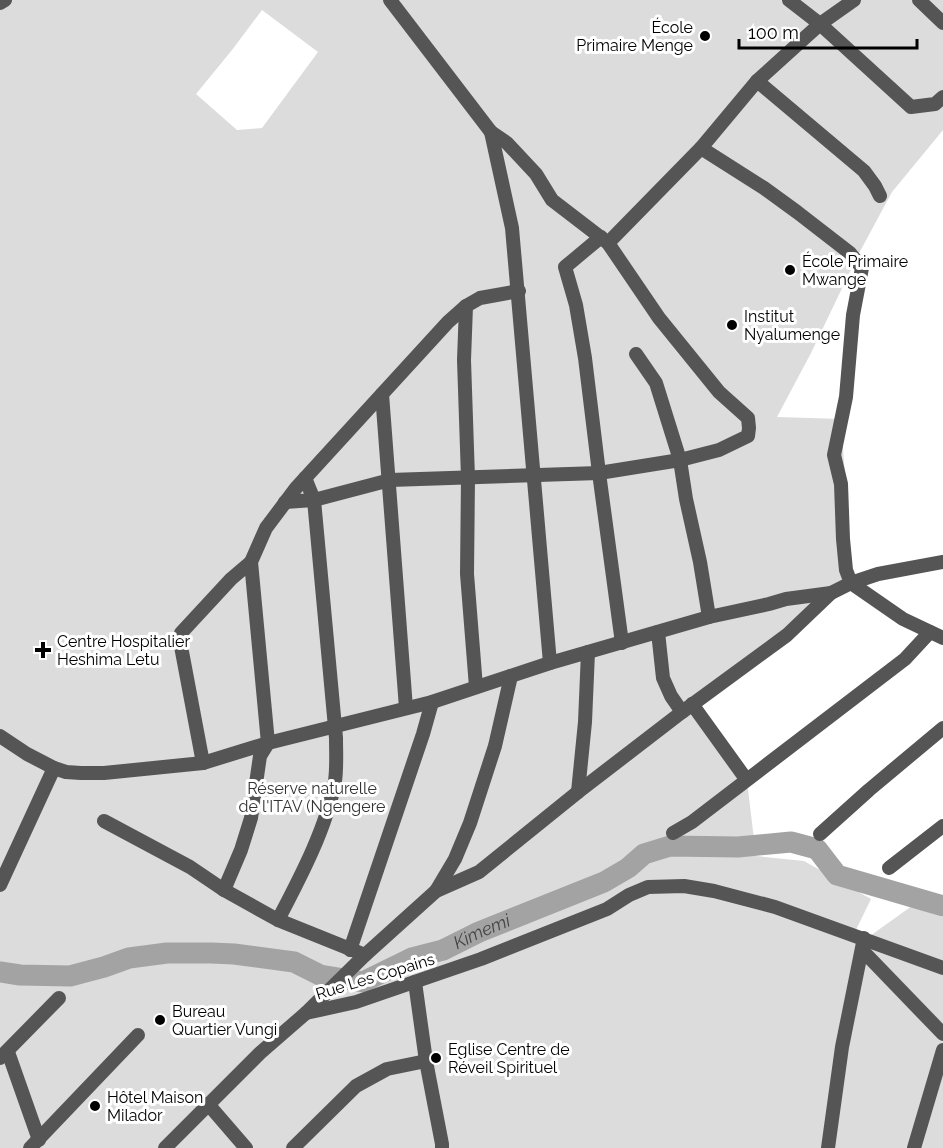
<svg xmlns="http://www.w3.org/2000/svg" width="943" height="1148" font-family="Raleway,sans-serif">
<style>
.green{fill:#dcdcdc;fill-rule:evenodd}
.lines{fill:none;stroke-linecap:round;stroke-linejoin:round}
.river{stroke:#a3a3a3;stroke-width:21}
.minor{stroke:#555;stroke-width:14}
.poi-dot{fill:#000;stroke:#fff;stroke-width:2}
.labels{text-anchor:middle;stroke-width:6;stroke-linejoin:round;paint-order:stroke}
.poi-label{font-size:16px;fill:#000;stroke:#fff;text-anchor:start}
.park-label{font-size:16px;fill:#333;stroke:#fff}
.street-label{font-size:16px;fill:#000;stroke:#fff}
.water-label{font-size:18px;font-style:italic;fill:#444;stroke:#fff}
</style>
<rect width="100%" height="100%" fill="#fff"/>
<!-- green -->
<path class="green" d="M 0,0 L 943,0 L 943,130 L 892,192 L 857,257 L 811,353 L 777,417 L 841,419 L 851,563 L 842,580 L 779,633 L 685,701 L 692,712 L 747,781 L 756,856 L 804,861 L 871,899 L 851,940 L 860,943 L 912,906 L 943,917 L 943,1148 L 0,1148 ZM 262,10 L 318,52 L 262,128 L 237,130 L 196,94 L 232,50 Z"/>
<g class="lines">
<!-- river -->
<path class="river" id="s1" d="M 0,972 L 20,975 L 70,976 L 104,967 L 129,958 L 167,953 L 211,953 L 234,954 L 294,962 L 320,975 L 363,982 L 412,958 L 443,950 L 479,932 L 604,882 L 628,868 L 644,854 L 670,846 L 738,847 L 791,842 L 817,849 L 837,875 L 943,906"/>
<!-- minor -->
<g class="minor">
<path d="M 789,0 L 820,24 L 911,107 L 935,104 L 943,97"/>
<path d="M 919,0 L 943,23"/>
<path d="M 0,3 L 5,0"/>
<path d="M 757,81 L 864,171 L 875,186 L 880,196"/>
<path d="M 491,132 L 512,228 L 550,663"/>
<path d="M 701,148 L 764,188 L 797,212 L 850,253 L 862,268 L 853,315 L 846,397 L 834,455 L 841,484 L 843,539 L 846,570 L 851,583 L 903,619 L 943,638"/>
<path d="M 601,237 L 565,267 L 576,305 L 585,358 L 599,473 L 622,643"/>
<path d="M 608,243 L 701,148 L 757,81 L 820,24 L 854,0"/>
<path d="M 466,306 L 464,360 L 468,478 L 467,574 L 476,687"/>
<path d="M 636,354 L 656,383 L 680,460 L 686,499 L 700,562 L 709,617"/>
<path d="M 382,394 L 406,708"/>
<path d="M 285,502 L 314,500 L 390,480 L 599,473 L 680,460 L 719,450 L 748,436 L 749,428 L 748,418 L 719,392 L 659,318 L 608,243 L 552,200 L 536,174 L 507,143 L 491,132 L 390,0"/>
<path d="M 658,632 L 663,678 L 671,696 L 682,712"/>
<path d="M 692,704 L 746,779"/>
<path d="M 0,736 L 27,754 L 54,768 L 66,772 L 81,773 L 104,773 L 203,763 L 268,743 L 432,702 L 550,663 L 709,617 L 769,604 L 786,599 L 831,593"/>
<path d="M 203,763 L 180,641 L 181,633 L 231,579 L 251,562"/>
<path d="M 578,792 L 585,722 L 588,652"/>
<path d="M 104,821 L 190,867 L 224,890 L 278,920 L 365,955"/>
<path d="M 673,833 L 692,822 L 905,659 L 930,632"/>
<path d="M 820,834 L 869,790 L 943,728"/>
<path d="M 889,868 L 943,826"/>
<path d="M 0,885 L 54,768"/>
<path d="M 224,890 L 241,850 L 251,818 L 260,756 L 268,743 L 251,562 L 266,528 L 296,488 L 448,322 L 466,306 L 480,298 L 519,291"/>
<path d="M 436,891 L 455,859 L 470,823 L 495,746 L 511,676"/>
<path d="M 278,920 C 300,878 327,827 335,781 C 337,767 336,752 336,738 L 314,500 L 305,478"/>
<path d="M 350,950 L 423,734 L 432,702"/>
<path d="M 862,950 L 943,1034"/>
<path d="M 415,982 L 426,1061 L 442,1144 L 442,1148"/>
<path d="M 306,1013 L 356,1002 L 481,959 L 607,909 L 629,895 L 648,887 L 684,886 L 714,891 L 775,907 L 943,968"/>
<path d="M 8,1052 L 39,1140"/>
<path d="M 0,1058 L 59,998"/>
<path d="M 208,1104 L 246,1148"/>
<path d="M 30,1148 L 138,1035"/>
<path d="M 165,1148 L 260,1053 L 306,1013 L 365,955 L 436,891 L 479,872 L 578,792 L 682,712 L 787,635 L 831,593 L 851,583 L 878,574 L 943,562"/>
<path d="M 293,1148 L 356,1086 L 387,1069 L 426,1061"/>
<path d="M 828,1148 L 842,1047 L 864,938"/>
<path d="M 914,1148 L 943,1050"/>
</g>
</g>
<!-- markers -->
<g class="poi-dot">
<circle cx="705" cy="36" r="6"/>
<circle cx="790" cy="270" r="6"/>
<circle cx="732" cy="325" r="6"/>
<path d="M40 641h6v6h6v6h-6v6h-6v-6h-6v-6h6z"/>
<circle cx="160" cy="1020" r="6"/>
<circle cx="436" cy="1058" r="6"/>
<circle cx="95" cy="1106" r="6"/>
</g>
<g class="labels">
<!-- poi labels -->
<g class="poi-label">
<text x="693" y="33" text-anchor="end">École<tspan x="693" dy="18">Primaire Menge</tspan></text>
<text x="802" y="267">École Primaire<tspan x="802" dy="18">Mwange</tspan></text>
<text x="744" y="322">Institut<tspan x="744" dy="18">Nyalumenge</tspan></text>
<text x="57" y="647">Centre Hospitalier<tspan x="57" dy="18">Heshima Letu</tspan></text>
<text x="172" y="1017">Bureau<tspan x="172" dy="18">Quartier Vungi</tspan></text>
<text x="448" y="1055">Eglise Centre de<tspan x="448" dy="18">Réveil Spirituel</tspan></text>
<text x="107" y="1103">Hôtel Maison<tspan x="107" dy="18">Milador</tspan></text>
</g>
<!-- park labels -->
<g class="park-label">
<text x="312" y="794">Réserve naturelle<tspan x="312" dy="18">de l'ITAV (Ngengere</tspan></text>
</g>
<!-- street labels -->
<g class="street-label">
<text transform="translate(375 976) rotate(-17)" y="6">Rue Les Copains</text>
</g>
<!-- water labels -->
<g class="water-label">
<text dy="6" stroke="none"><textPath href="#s1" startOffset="500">Kimemi</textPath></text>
</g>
</g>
<!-- scale -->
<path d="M739 39v9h178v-9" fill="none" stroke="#000000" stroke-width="3"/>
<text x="748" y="39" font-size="18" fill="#000000" stroke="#ffffff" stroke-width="4.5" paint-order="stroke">100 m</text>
</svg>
